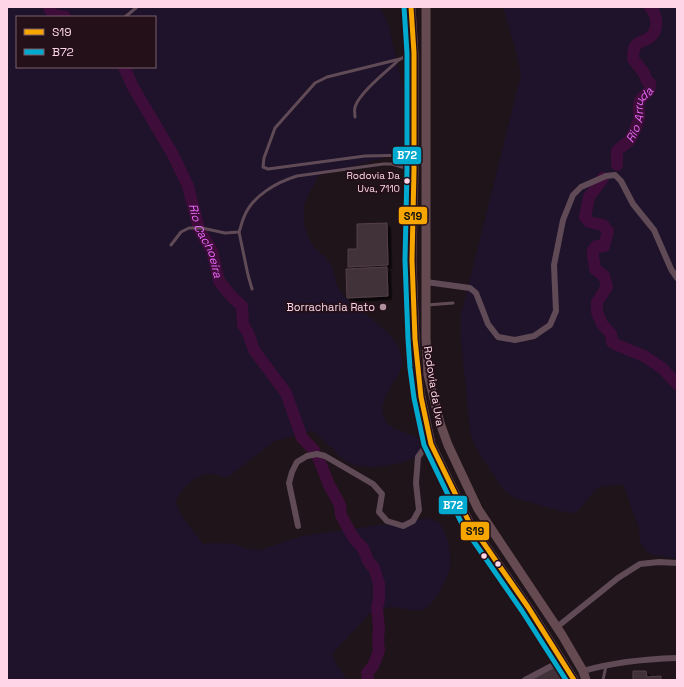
<svg xmlns="http://www.w3.org/2000/svg" width="684" height="687" font-family="'Space Grotesk',sans-serif">
<style>
.green{fill:#1e132b;fill-rule:evenodd}
.lines{fill:none;stroke-linecap:round;stroke-linejoin:round}
.river{stroke:#3e0d3a;stroke-width:12}
.building{fill:#413238;stroke:#533f48;filter:url(#shadow)}
.service{stroke:#604a55;stroke-width:3}
.minor{stroke:#604a55;stroke-width:6}
.primary{stroke:#654b51;stroke-width:9}
.bus-1-casing{stroke:#241018;stroke-width:8}
.bus-2-casing{stroke:#241018;stroke-width:8}
.bus-1{stroke:#f7a600;stroke-width:5}
.bus-2{stroke:#00a9ce;stroke-width:5}
.bus-dot{fill:#fdd5e7;stroke:#241018;stroke-width:1.5}
.poi-dot{fill:#af919f;stroke:#241018;stroke-width:1.5}
.labels{text-anchor:middle;stroke-width:4;stroke-linejoin:round;paint-order:stroke}
.bus-label{font-size:10px;fill:#fdd5e7;stroke:#241018;text-anchor:end}
.poi-label{font-size:11px;fill:#fdd5e7;stroke:#241018;text-anchor:end}
.street-label{font-size:11px;fill:#fdd5e7;stroke:#241018}
.water-label{font-size:12px;font-style:italic;fill:#e968f8;stroke:#241018}
.line-badge{stroke:#241018;stroke-width:1.5}
.badge-label{font-size:11px;text-anchor:middle;font-weight:bold;fill:#fff}
.pale-badge-label{font-size:11px;text-anchor:middle;font-weight:bold;fill:#111}
</style>
<defs>
<filter id="shadow"><feDropShadow dx="3.5" dy="3.5" stdDeviation="0" flood-color="#0009"/></filter>
</defs>
<rect width="100%" height="100%" fill="#1f1419"/>
<!-- green -->
<g class="green">
<path d="M 7,7 L 379,7 L 385,16 L 389,26 C 393,46 415,131 410,144 C 407,150 400,152 395,155 L 319,175 C 315,183 310,191 306,199 C 301,212 304,234 313,245 C 318,252 327,257 331,265 C 335,271 335,278 337,285 C 340,292 345,297 350,302 C 366,316 391,330 400,350 C 412,375 375,392 384,417 C 389,432 408,430 418,439 C 420,441 421,445 423,447 L 416,458 C 396,465 362,473 344,460 C 338,456 334,449 328,445 C 323,440 317,435 312,431 L 275,441 L 228,477 C 220,478 220,475 213,474 C 199,471 180,489 176,501 L 180,513 L 203,544 L 219,543 L 235,544 L 248,549 L 260,550 L 302,536 L 430,518 L 439,523 L 444,531 L 448,541 L 451,561 L 449,572 L 439,593 L 429,606 L 422,610 L 412,610 L 393,607 L 373,610 L 332,654 L 338,667 L 342,671 L 346,680 L 7,680 ZM 17,17 L 155,17 L 155,67 L 17,67 Z"/>
<path d="M 503,7 L 677,7 L 677,559 L 654,555 L 647,552 L 640,542 L 639,529 L 623,484 L 599,487 L 589,497 L 581,508 L 576,512 L 568,513 L 514,498 L 502,488 L 478,451 L 473,441 L 470,430 L 461,338 L 461,315 L 521,74 L 516,51 Z"/>
</g>
<g class="lines">
<!-- river -->
<g class="river">
<path d="M 49,7 L 53,15 L 65,17"/>
<path id="s1" d="M 124,67 L 133,87 L 172,153 L 188,186 L 199,229 L 212,251 L 219,281 L 231,296 L 242,306 L 243,325 L 248,333 L 254,350 L 286,393 L 302,438 L 314,450"/>
<path id="s2" d="M 617,165 L 617,151 C 621,146 625,145 629,141 C 632,138 638,123 639,118 C 640,112 637,106 640,100 C 644,92 651,96 650,83 L 647,81 L 644,73 L 633,59 C 633,54 633,48 637,44 C 640,41 645,41 649,38 C 659,31 658,16 650,7"/>
<path d="M 603,178 L 589,197 L 585,217 L 589,222 L 603,225 L 608,231 L 604,246 L 596,246 L 593,250 L 593,255 L 595,269 L 604,276 L 607,287 L 597,302 L 597,312 L 602,324 L 611,334 L 612,342 L 617,345 L 644,356 L 662,368 L 677,384"/>
<path d="M 318,457 L 329,485 L 340,505 L 341,515 L 350,532 L 356,541 L 363,548 L 368,561 L 374,568 L 379,584 L 379,599 L 377,608 L 379,628 L 378,640 L 379,651 L 373,666 L 367,673 L 368,680"/>
</g>
</g>
<!-- building -->
<g class="building">
<path d="M 387,223 L 388,265 L 348,267 L 348,249 L 357,249 L 357,224 Z"/>
<path d="M 387,267 L 388,296 L 347,298 L 346,269 Z"/>
<path d="M 554,667 L 561,680 L 532,680 Z"/>
<path d="M 633,671 L 646,671 L 647,677 L 661,676 L 661,680 L 633,680 Z"/>
</g>
<g class="lines">
<!-- service -->
<g class="service">
<path d="M 125,17 L 137,7"/>
<path d="M 412,54 L 400,59 L 327,77 L 315,83 L 275,128 L 264,158 L 263,167 L 268,169 L 365,156 L 412,155"/>
<path d="M 355,117 C 355,114 354,110 355,107 C 359,93 389,69 400,59"/>
<path d="M 239,232 L 248,275 L 252,289"/>
<path d="M 171,245 L 181,232 L 189,228 L 202,228 L 225,233 L 239,232 C 241,227 242,221 244,217 C 252,196 277,182 297,176 L 383,164 L 392,164 L 412,170"/>
<path d="M 427,305 L 453,303"/>
<path d="M 603,680 L 606,666"/>
</g>
<!-- minor -->
<g class="minor">
<path d="M 426,282 L 470,288 L 476,293 L 488,324 L 498,337 L 515,340 L 534,336 L 550,325 L 556,311 L 554,265 L 563,220 L 573,195 L 581,187 L 606,176 L 615,175 L 621,181 L 633,204 L 654,230 L 671,269 L 677,278"/>
<path d="M 298,526 L 289,483 L 292,472 L 297,462 L 307,456 L 317,454 L 325,456 L 373,484 L 382,494 L 379,512 L 387,521 L 403,526 L 413,521 L 419,510 L 416,483 L 418,457 L 423,450 L 431,444"/>
<path d="M 557,627 L 618,578 L 640,564 L 659,562 L 677,563"/>
<path d="M 583,671 C 614,662 644,659 677,658"/>
<path d="M 525,680 L 563,660"/>
</g>
<!-- primary -->
<g class="primary">
<path d="M 411,7 L 414,53 L 414,170 L 412,260 L 415,339 L 417,368 L 421,397 L 431,444 L 469,522 L 528,607 L 574,680"/>
<path d="M 426,7 L 426,338 L 428,375 L 440,423 L 448,445 L 478,509 L 562,635 L 583,671 L 586,680"/>
</g>
<defs>
<path id="bus-1" d="M 411,7 L 414,53 L 414,170 L 412,260 L 415,339 L 421,397 L 431,444 L 469,522 L 528,607 L 574,680"/>
<path id="bus-2" d="M 404,7 L 407,53 L 407,170 L 405,260 L 408,339 L 410,368 L 414,398 L 424,445 L 463,526 L 522,611 L 566,680"/>
</defs>
<!-- bus-1 casing -->
<use href="#bus-1" class="bus-1-casing"/>
<!-- bus-2 casing -->
<use href="#bus-2" class="bus-2-casing"/>
<!-- bus-1 -->
<use href="#bus-1" class="bus-1"/>
<!-- bus-2 -->
<use href="#bus-2" class="bus-2"/>
</g>
<!-- markers -->
<g class="bus-dot">
<circle cx="407" cy="181" r="3.5"/>
<circle cx="484" cy="556" r="3.5"/>
<circle cx="498" cy="564" r="3.5"/>
</g>
<circle class="poi-dot" cx="383" cy="307" r="4"/>
<g class="labels">
<!-- bus labels -->
<g class="bus-label">
<text x="400" y="179">Rodovia Da<tspan x="400" dy="13">Uva, 7110</tspan></text>
</g>
<!-- poi labels -->
<g class="poi-label">
<text x="375" y="311">Borracharia Rato</text>
</g>
<!-- street labels -->
<g class="street-label">
<text transform="translate(434 386) rotate(81)" y="4">Rodovia da Uva</text>
</g>
<!-- water labels -->
<g class="water-label">
<text dy="4" stroke="none"><textPath href="#s2" startOffset="59">Rio Arruda</textPath></text>
<text dy="4" stroke="none"><textPath href="#s1" startOffset="193">Rio Cachoeira</textPath></text>
</g>
</g>
<g class="line-badge">
<rect x="392" y="146" width="30" height="19" rx="4" fill="#00a9ce"/>
<rect x="398" y="206" width="30" height="19" rx="4" fill="#f7a600"/>
<rect x="438" y="495" width="30" height="20" rx="4" fill="#00a9ce"/>
<rect x="460" y="521" width="30" height="20" rx="4" fill="#f7a600"/>
</g>
<g class="badge-label">
<text x="407" y="159">B72</text>
<text x="453" y="509">B72</text>
</g>
<g class="pale-badge-label">
<text x="413" y="220">S19</text>
<text x="475" y="535">S19</text>
</g>
<!-- border -->
<rect width="684" height="687" fill="none" stroke="#fdd5e7" stroke-width="16"/>
<!-- legend -->
<rect x="16" y="16" width="140" height="52" fill="#241018" stroke="#7b5f6b"/>
<rect x="24" y="29" width="20" height="6" fill="#f7a600" stroke="#7b5f6b"/>
<text x="52" y="36" font-size="12" fill="#fdd5e7">S19</text>
<rect x="24" y="49" width="20" height="6" fill="#00a9ce" stroke="#7b5f6b"/>
<text x="52" y="56" font-size="12" fill="#fdd5e7">B72</text>
</svg>
